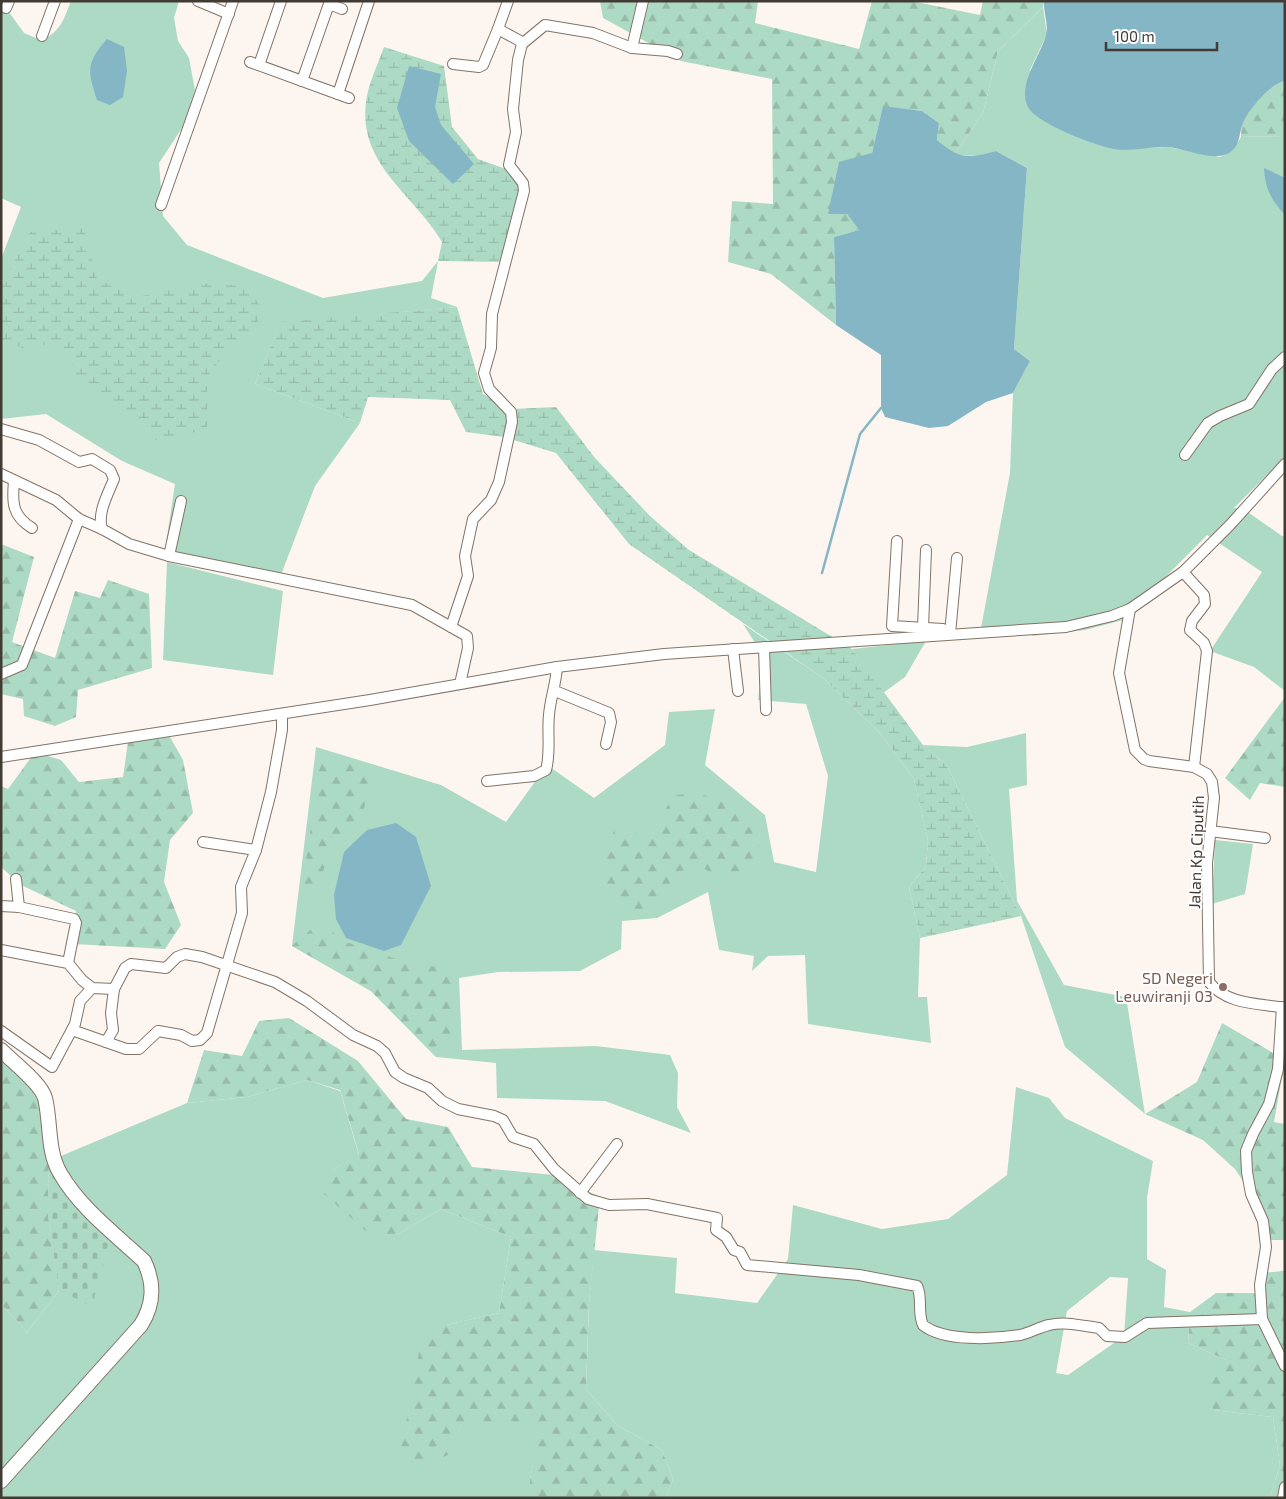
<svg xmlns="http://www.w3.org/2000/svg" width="1286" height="1499" font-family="'Exo 2',sans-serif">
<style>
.grass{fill:#addac4;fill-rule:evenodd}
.forest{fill:url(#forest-firs)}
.wetland{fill:url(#wetland-marsh)}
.cemetery{fill:url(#cemetery-stones)}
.water{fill:#84b6c5}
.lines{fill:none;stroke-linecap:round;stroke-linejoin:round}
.stream{stroke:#84b6c5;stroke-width:2.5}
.minor-casing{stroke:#827365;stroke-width:12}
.major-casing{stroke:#827365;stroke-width:16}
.minor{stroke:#fff;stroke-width:10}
.major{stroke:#fff;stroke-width:14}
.education-dot{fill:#8d6e63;stroke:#fff;stroke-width:2}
.labels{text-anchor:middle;stroke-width:4;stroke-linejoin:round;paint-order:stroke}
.street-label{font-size:16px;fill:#423b34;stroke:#fff}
.education-label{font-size:16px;fill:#785e54;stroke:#fff;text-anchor:end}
</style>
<defs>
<pattern id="forest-firs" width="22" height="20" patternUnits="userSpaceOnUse" patternTransform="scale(1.25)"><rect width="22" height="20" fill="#addac4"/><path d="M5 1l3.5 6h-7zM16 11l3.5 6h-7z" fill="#96bca9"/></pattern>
<pattern id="wetland-marsh" width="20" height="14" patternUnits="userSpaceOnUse" patternTransform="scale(1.25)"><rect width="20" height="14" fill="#addac4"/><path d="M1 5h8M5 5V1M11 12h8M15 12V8" fill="none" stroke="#96bca9"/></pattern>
<pattern id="cemetery-stones" width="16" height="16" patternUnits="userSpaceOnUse" patternTransform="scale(1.25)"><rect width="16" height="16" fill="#addac4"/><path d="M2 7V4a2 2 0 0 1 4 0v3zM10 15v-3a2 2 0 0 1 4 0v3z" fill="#96bca9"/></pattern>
</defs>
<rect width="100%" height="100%" fill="#fdf6f0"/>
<!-- grass -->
<g class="grass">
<path d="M 1,1 L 24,33 L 41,40 C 60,33 64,19 71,1 L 179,1 L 174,18 L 178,41 L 189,58 L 195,90 L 184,125 L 159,163 L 163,216 L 187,245 L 323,298 L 422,281 L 438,261 L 431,298 L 457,307 L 281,323 L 255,384 L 360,423 L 315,486 L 279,580 L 165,550 L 175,484 L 122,461 L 46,414 L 1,419 L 1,259 L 21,207 L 1,198 Z"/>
<path d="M 1043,7 L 1047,34 L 1030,70 L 1115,149 L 1168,147 L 1220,157 L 1233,150 L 1241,137 L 1285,136 L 1285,457 L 1234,508 L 1242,508 L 1282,536 L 1285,536 L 1285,691 L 1254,667 L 1210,651 L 1262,572 L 1207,535 L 1123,620 L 1085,630 L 1032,636 L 1031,626 L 981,628 L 1010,473 L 1013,393 L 1030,361 L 1014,349 L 1027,168 L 996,151 L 978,156 L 954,155 L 983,113 L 998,51 Z"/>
<path d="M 167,562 L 283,591 L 273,675 L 163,660 Z"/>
<path d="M 743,624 L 823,678 L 880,733 L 914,779 L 928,840 L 926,866 L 909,887 L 920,938 L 918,997 L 927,997 L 931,1043 L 808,1024 L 805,955 L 768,956 L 752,971 L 754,956 L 719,950 L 708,892 L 657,918 L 622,921 L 621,949 L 580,971 L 498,972 L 459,978 L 462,1050 L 596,1046 L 670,1055 L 678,1073 L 677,1107 L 691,1133 L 605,1101 L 497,1098 L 496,1063 L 436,1057 L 371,991 L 292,946 L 316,747 L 441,785 L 506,822 L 547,765 L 594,798 L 665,745 L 669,712 L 715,709 L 705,765 L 765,815 L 774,862 L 816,872 L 828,776 L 806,704 L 758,700 L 764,657 Z"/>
<path d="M 926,641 L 905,677 L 883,693 L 852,649 Z"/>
<path d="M 1026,733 L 1027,785 L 1009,789 L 1017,901 L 1064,985 L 1126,997 L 1145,1114 L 1065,1047 L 1021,916 L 947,766 L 923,745 L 967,747 Z"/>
<path d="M 1215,840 L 1253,844 L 1245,894 L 1212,904 Z"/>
<path d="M 307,1080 L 340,1091 L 359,1155 L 334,1169 L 396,1235 L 441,1209 L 511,1237 L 499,1313 L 446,1325 L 447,1455 L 461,1425 L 541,1425 L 530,1479 L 530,1498 L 1,1498 L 1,1304 L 27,1332 L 59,1291 L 48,1214 L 49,1161 L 187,1103 L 247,1097 Z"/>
<path d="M 1016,1087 L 1049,1098 L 1065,1118 L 1153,1161 L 1147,1198 L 1147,1259 L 1166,1270 L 1164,1307 L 1190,1312 L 1188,1343 L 1226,1360 L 1213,1410 L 1273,1417 L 1280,1465 L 1270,1498 L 666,1498 L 673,1479 L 662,1450 L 617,1425 L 586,1389 L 589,1303 L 594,1250 L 677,1258 L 675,1293 L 757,1303 L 788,1259 L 793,1205 L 882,1229 L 948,1219 L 1007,1175 ZM 1110,1277 L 1128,1278 L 1124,1336 L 1068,1375 L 1056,1373 L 1067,1311 Z"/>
</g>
<!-- forest -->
<g class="forest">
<path d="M 600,1 L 758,1 L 755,23 L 859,49 L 872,1 L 911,1 L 980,15 L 983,1 L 1044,1 L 1043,7 L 998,51 L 983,113 L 954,155 L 937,140 L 939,123 L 922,111 L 883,107 L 872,153 L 828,214 L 847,214 L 859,230 L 834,237 L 836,325 L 771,274 L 728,262 L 732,201 L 773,204 L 772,79 L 681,61 L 603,18 Z"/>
<path d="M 1285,81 L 1285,136 L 1241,137 C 1241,134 1241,129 1242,125 C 1246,111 1271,83 1285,81 Z"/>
<path d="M 1,544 L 34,557 L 12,642 L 55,658 L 75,591 L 100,598 L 108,580 L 149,594 L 152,668 L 78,690 L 76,717 L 55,726 L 24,716 L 23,699 L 1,694 Z"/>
<path d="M 1285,697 L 1285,787 L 1260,783 L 1250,800 L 1225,778 Z"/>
<path d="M 166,730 L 183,760 L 193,813 L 170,840 L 164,882 L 181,925 L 165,949 L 73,944 L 76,911 L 21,885 L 1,867 L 1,786 L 8,789 L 35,752 L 61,760 L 79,782 L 123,777 L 128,742 Z"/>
<path d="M 335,760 L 373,770 L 361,822 L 331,852 L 313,895 L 301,895 L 320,763 Z"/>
<path d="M 697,792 L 739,809 L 756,821 L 759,846 L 749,869 L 717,877 L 705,869 L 678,871 L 657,905 L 636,915 L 606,891 L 602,860 L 615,829 L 650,837 L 673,796 Z"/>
<path d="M 315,926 L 330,930 L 343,941 L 393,958 L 441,968 L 451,979 L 452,1041 L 436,1057 L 371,991 L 292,946 Z"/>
<path d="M 289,1018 L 358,1061 L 406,1119 L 448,1127 L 472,1167 L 554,1175 L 600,1197 L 589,1303 L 586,1389 L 617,1425 L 662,1450 L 673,1479 L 666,1498 L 530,1498 L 530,1479 L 540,1425 L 461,1425 L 448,1455 L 418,1467 L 401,1450 L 419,1352 L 446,1325 L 499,1313 L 511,1237 L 441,1209 L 396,1235 L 366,1231 L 324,1194 L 334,1169 L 359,1154 L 340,1090 L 307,1080 L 247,1097 L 187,1103 L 204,1050 L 242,1056 L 259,1021 Z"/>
<path d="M 1222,1023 L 1285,1060 L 1274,1122 L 1285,1124 L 1285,1240 L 1270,1240 L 1264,1213 L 1235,1169 L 1203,1140 L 1145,1114 L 1197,1082 Z"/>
<path d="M 1,1054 L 30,1074 L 41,1101 L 49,1161 L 48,1214 L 59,1291 L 27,1332 L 1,1304 Z"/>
<path d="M 1283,1271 L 1285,1272 L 1285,1498 L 1270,1498 L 1280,1465 L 1273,1417 L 1213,1410 L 1208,1385 L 1226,1360 L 1188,1343 L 1190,1312 L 1216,1293 L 1260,1293 L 1262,1273 Z"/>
</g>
<!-- wetland -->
<g class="wetland">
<path d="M 384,47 L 444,66 L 452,127 L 478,159 L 525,176 L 506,262 L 438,261 L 442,242 C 414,194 358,165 366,102 C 368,84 378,64 384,47 Z"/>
<path d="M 84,228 L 97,279 L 136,297 L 215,282 L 248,288 L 261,307 L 257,328 L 228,349 L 207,377 L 207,430 L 155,440 L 111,401 L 77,379 L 68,349 L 38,344 L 25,349 L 1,339 L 1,280 L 6,277 L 30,232 Z"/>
<path d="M 457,307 L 483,394 L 512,409 L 556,407 L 595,458 L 650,516 L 689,550 L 852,649 L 923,745 L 947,766 L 1021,916 L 920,938 L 909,887 L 926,866 L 928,840 L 914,779 L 880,733 L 823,678 L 629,544 L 556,453 L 504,437 L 466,432 L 450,400 L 368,397 L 360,423 L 255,384 L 281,322 Z"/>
</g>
<!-- cemetery -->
<path class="cemetery" d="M 49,1161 L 112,1230 L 92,1306 L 59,1291 L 48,1214 Z"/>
<!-- water -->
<g class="water">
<path d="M 1044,1 L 1285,1 L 1285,81 C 1271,83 1246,112 1242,126 C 1239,134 1240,143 1233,150 C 1217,165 1186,148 1167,147 C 1150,146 1131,152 1114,149 C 1096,146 1040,124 1030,110 C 1014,89 1041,55 1046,35 C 1049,25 1043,12 1044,1 Z"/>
<path d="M 107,39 L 124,47 L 127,71 L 123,97 L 110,105 L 97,100 C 88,71 85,64 107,39 Z"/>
<path d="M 409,66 L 441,74 L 435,107 L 441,125 L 474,164 L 453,184 L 409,141 L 397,108 Z"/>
<path d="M 883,106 L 922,111 L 939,123 L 937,140 C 959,159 968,159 996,151 L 1027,168 L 1014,349 L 1030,361 L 1013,393 L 986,402 L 948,426 L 929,428 L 885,417 L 881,408 L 881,355 L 836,325 L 834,237 L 859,230 L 847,214 L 828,214 L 839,162 L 872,153 Z"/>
<path d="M 1264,168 L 1285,178 L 1285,215 C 1271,200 1265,188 1264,168 Z"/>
<path d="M 396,823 L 416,837 L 431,886 L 401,945 L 384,951 L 346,938 L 336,919 L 334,895 L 344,852 L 367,830 Z"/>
</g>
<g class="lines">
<!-- stream -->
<path class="stream" d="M 822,573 L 860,434 L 881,408"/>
<defs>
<g id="minor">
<path d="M 198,1 L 229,14"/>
<path d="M 329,4 L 342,9"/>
<path d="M 6,8 L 9,1"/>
<path d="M 42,36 L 55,1"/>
<path d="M 522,44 L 545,25 L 593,33 L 632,48 L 668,51 L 677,54"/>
<path d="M 632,48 L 643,1"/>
<path d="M 250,62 L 349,98"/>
<path d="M 453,64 L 479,67 L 483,65 L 498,29"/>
<path d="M 259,65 L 281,1"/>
<path d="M 302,81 L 330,1"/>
<path d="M 338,94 L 369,1"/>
<path d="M 161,205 L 233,1"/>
<path d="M 1,429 L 39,440 L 79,462 L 92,459 L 110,470 L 114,479 C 108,494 97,513 102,529"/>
<path d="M 1185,455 L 1208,423 L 1220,416 L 1249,404 L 1272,369 L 1285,357"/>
<path d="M 1,474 L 56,500 L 79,519 L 102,529 L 129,544 L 169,556 L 412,605 L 467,636 L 468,648 L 460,684"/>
<path d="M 14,481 C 12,502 12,516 32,528"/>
<path d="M 897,541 L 892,626 L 943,629"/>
<path d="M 169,556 L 181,501"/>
<path d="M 1183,572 L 1204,595 L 1205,604 L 1192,621 L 1190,630 L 1204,643 L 1207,651 L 1194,767"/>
<path d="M 1130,609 L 1119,673 L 1135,750 L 1144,759 L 1149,761 L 1194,767 L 1207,774 L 1212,782 L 1214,798 L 1207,863 L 1209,982 C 1227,1005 1258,1003 1285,1008"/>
<path d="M 451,627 L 468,576 L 465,556 L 473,519 L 491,500 L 499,482 L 512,422 L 511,412 L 489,389 L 484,373 L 491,348 L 492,314 L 524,191 L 523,183 L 509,165 L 516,132 L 513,109 L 518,60 L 522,44 L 520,41 L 498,29 L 508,1"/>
<path d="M 923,628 L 926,550"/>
<path d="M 950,634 L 957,558"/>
<path d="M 764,647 L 766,710"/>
<path d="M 733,649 L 738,691"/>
<path d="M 1,674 L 22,665 L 79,519"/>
<path d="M 555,691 L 609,713 L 611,722 L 606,744"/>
<path d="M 1,757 L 370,700 L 557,667 L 664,654 L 1066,627 L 1112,616 L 1130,609 L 1183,572 L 1230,525 L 1285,464"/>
<path d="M 487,781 L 534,776 L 546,770 C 551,752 547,733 549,715 C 550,700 556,684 557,667"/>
<path d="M 1210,831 L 1265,838"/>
<path d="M 203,842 L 256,850"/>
<path d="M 1,906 L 19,907 L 16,879"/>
<path d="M 19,907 L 74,919 L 76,923 L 68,963"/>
<path d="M 1,950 L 68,963 L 82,980 L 92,988 L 114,989 L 125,968 L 131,964 L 166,968 L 177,957 L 185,954 L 202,957 L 275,982 L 307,1001 L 353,1035 L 377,1046 L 385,1053 L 395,1072 L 404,1078 L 428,1088 L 442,1101 L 458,1109 L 494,1116 L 503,1120 L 513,1137 L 534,1144 L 554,1169 L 588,1199 L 609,1205 L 647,1204 L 717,1218 L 716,1230 L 726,1237 L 734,1250 L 740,1252 L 747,1265 L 859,1275 L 917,1286 C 923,1298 917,1312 923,1325 C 944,1342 994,1339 1020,1335 C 1030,1333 1039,1327 1049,1325 C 1065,1321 1083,1326 1099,1328 L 1107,1336 L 1125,1337 L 1147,1323 L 1262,1319"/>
<path d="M 1282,1007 L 1278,1069 L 1269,1104 L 1253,1134 L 1246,1151 L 1247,1172 L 1251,1194 L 1263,1221 L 1266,1247 L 1260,1285 L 1262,1319 L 1285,1366"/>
<path d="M 72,1030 L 126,1049 L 139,1049 L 158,1031 L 181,1035 L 192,1041 L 200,1040 L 207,1033 L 242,913 L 241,887 L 256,850 L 271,792 L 282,730 L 282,714"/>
<path d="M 1,1031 L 52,1067 L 75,1024 L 80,1001 L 92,988"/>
<path d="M 106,1042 L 113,1030 L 111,1013 L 114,989"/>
<path d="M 580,1193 L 617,1144"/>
<path d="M 1283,1498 L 1285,1487"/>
</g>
<path id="major" d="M 1,1050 C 13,1062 41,1083 45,1098 C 51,1122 47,1151 60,1173 C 80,1208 115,1234 144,1261 C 155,1284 154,1304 141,1325 L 1,1481"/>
</defs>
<!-- minor casing -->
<use href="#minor" class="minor-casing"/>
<!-- major casing -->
<use href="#major" class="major-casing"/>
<!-- minor -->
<use href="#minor" class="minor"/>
<!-- major -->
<use href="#major" class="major"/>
</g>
<!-- markers -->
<circle class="education-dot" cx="1223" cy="987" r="5"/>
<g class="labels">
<!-- street labels -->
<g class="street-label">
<text transform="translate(1196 852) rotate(-88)" y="6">Jalan Kp Ciputih</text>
</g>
<!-- education labels -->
<g class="education-label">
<text x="1213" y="984">SD Negeri<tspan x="1213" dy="18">Leuwiranji 03</tspan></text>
</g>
</g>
<!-- border -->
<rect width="1286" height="1499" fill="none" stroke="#423b34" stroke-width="5"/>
<!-- scale -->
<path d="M1106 42v8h111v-8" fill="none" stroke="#423b34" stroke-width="2.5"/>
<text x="1114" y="42" font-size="15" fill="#423b34" stroke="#ffffff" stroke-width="4" paint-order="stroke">100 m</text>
</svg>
